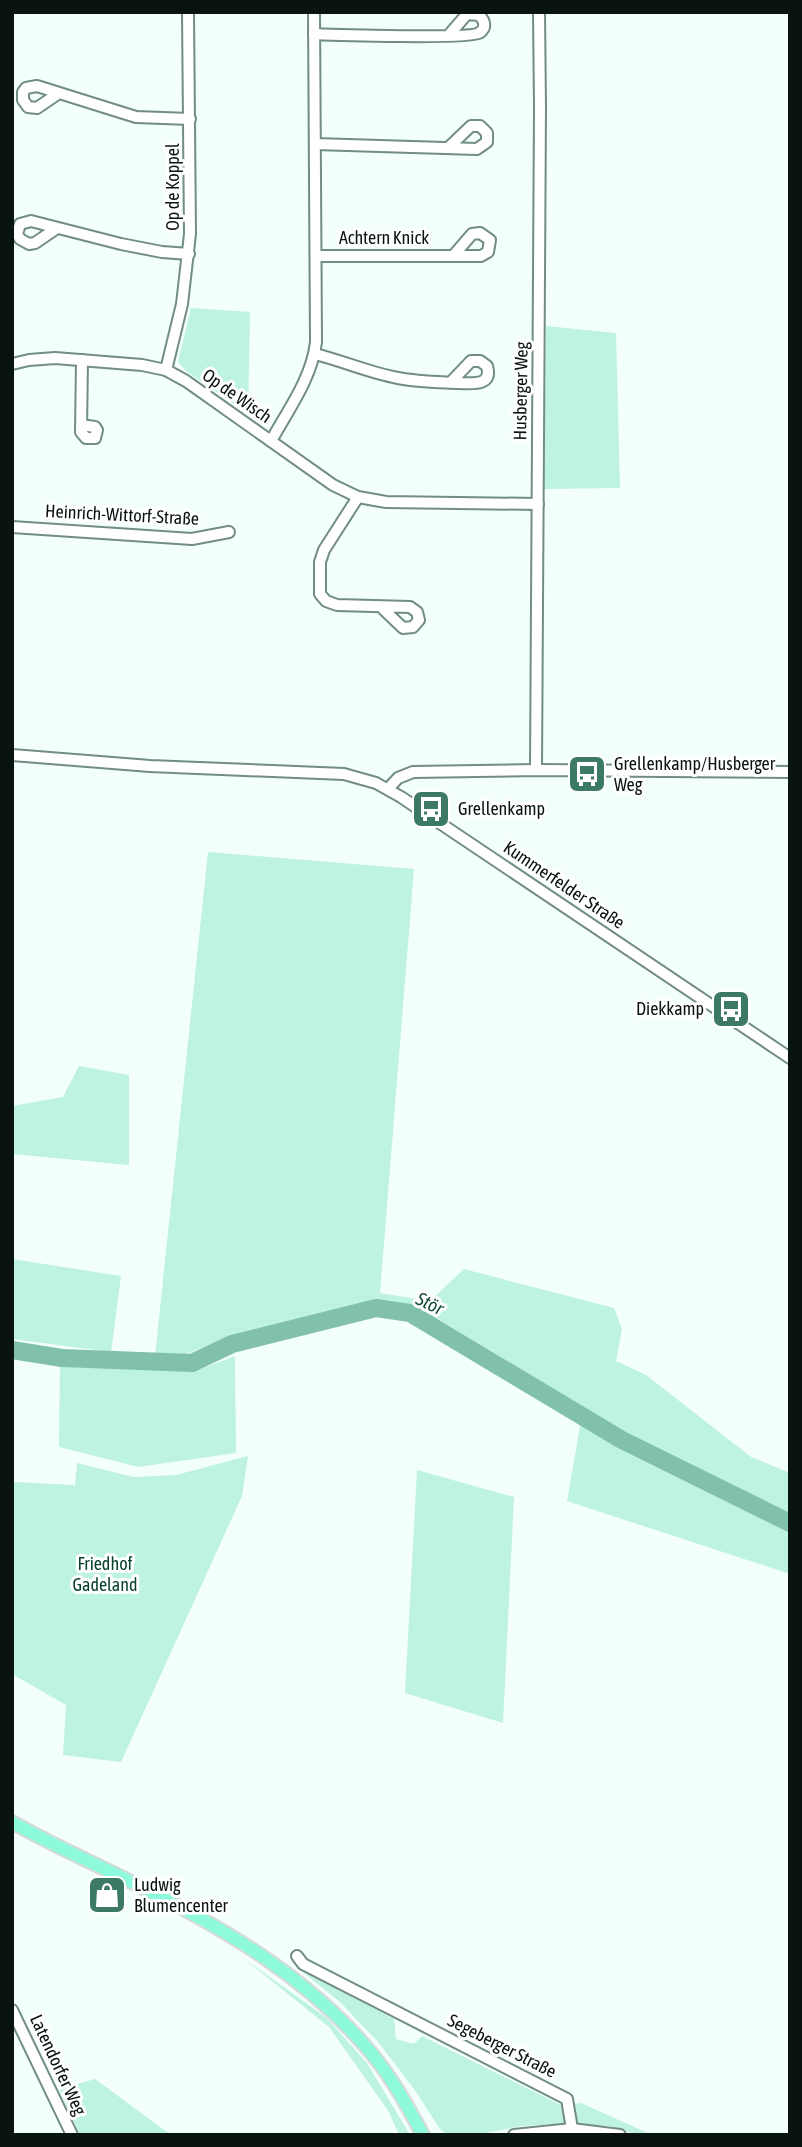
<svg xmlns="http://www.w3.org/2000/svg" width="802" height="2147" font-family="'Asap Condensed',sans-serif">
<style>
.green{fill:#bef3df}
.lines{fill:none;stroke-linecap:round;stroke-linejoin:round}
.river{stroke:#81c1aa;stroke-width:18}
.minor-casing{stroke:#728d83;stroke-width:14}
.major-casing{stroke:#d8d9d9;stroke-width:16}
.minor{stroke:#fff;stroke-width:10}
.major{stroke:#8dfadc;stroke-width:12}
.labels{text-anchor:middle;stroke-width:6;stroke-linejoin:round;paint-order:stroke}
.street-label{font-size:18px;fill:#091310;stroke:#fff}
.poi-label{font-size:18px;fill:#091310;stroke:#fff;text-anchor:start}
.park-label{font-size:18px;fill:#094132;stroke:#fff}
.water-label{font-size:19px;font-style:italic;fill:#174b3c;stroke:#fff}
</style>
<rect width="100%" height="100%" fill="#f3fffa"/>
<!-- green -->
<g class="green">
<path d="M 191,308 L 250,312 L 248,414 L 186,371 L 178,362 Z"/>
<path d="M 546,326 L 616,333 L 620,488 L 544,489 Z"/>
<path d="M 208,852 L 414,869 L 380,1293 L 430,1301 L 464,1269 L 614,1308 L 622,1329 L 616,1361 L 646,1375 L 751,1457 L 790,1473 L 790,1574 L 567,1501 L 581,1421 L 603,1436 L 615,1426 L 422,1309 L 379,1303 L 225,1338 L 182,1356 L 155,1356 Z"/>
<path d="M 79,1066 L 129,1075 L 129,1165 L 12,1154 L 12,1106 L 63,1097 Z"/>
<path d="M 12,1259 L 121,1276 L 111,1352 L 12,1339 Z"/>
<path d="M 235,1356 L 236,1453 L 138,1467 L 59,1447 L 60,1362 L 193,1372 Z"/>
<path d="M 248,1456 L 242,1496 L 121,1762 L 63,1755 L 66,1705 L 12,1674 L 12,1478 L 13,1482 L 75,1485 L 77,1463 L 134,1477 L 176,1475 Z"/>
<path d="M 417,1470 L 514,1497 L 503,1723 L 405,1693 Z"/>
<path d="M 243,1958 L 327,2018 L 367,2063 L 410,2135 L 399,2135 L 389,2112 L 329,2027 Z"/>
<path d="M 298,1968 L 394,2019 L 396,2039 L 414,2044 L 422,2036 L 561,2105 L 581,2103 L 652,2135 L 640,2135 L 608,2126 L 554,2124 L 522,2126 L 474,2135 L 447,2135 L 440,2129 L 414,2089 L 378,2042 L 340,2002 Z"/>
<path d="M 95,2079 L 171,2135 L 80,2135 L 59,2089 Z"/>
</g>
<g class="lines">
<!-- river -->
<path class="river" d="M 12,1350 L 62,1358 L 192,1363 L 232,1344 L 376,1308 L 410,1313 L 622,1440 L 790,1523"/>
<defs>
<g id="minor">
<path d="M 314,34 C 335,35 471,39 479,33 C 487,28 485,21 479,15 L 467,14 L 448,36"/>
<path d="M 59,93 L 37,108 L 28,107 L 23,100 L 23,92 L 26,88 L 37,86 L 136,117 L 190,119"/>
<path d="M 315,144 L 477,149 L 487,142 L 487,133 L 480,126 L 471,126 L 449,147"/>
<path d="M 57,228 L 35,243 L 29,244 L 20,239 L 17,234 L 20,224 L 31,221 L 121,244 L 162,252 L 189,254"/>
<path d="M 316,256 L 481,256 L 488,252 L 490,240 L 480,233 L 472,234 L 453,256"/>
<path d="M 315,354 C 343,361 370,373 398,378 C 418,382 438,382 458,383 C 471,383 493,387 487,366 L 480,361 L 471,361 L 451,382"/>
<path d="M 12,364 L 29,360 L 55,358 L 142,365 L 166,370 L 186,381 L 333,485 L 358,497 L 386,502 L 538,504"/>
<path d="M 166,370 L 182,304 L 190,234 L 188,12"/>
<path d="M 81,425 L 95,427 L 97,430 L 95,438 L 86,438 L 81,432 L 82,360"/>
<path d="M 271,441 C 288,410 312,378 316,342 L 314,12"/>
<path d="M 358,497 L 324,550 L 320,562 L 320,594 L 326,601 L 337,605 L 410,607 L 417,612 L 419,620 L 413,627 L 403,628 L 381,607"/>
<path d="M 12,527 L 192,539 L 229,532"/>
<path d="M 12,755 L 150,766 L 344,774 L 376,783 L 401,797 L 790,1058"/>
<path d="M 536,770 L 540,108 L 539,12"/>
<path d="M 388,789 L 398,778 L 413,772 L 536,770 L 790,772"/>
<path d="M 297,1956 L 303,1964 L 567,2099 L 572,2129"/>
<path d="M 12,2010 L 72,2135"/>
<path d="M 514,2135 L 572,2129 L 620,2135"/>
</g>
<path id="major" d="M 12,1822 C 55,1847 101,1866 145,1889 C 229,1931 312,1981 372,2054 C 392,2078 408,2107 423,2135"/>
</defs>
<!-- minor casing -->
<use href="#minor" class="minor-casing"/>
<!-- major casing -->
<use href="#major" class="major-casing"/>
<!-- minor -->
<use href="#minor" class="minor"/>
<!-- major -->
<use href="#major" class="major"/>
</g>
<!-- icons -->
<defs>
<symbol id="bus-square" viewBox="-11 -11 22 22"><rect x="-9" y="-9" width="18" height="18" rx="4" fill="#3d7a66" stroke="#fff"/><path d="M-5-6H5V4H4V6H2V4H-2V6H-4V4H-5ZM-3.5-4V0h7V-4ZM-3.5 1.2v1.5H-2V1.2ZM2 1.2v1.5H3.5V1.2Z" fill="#fff"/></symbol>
<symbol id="shop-square" viewBox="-11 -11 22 22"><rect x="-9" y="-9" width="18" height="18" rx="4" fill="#3d7a66" stroke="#fff"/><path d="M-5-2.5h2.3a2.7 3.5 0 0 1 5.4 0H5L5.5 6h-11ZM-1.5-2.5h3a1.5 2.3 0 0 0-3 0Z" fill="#fff"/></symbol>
</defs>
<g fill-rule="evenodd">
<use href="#bus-square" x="565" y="752" width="44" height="44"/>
<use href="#bus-square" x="409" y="787" width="44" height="44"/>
<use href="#bus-square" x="709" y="987" width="44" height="44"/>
<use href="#shop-square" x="85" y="1873" width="44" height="44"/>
</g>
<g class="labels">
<!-- street labels -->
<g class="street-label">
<text transform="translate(173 187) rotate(-90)" y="6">Op de Koppel</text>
<text x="384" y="244">Achtern Knick</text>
<text transform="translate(521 391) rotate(-89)" y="6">Husberger Weg</text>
<text transform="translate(237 396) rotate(35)" y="6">Op de Wisch</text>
<text transform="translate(122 515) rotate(3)" y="6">Heinrich-Wittorf-Straße</text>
<text transform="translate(564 885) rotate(34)" y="6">Kummerfelder Straße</text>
<text transform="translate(502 2046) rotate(27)" y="6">Segeberger Straße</text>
<text transform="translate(58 2065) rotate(65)" y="6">Latendorfer Weg</text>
</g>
<!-- poi labels -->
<g class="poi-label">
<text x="614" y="770">Grellenkamp/Husberger<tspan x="614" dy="21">Weg</tspan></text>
<text x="458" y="815">Grellenkamp</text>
<text x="704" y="1015" text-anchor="end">Diekkamp</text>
<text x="134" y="1891">Ludwig<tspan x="134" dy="21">Blumencenter</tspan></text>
</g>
<!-- park labels -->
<g class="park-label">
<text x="105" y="1570">Friedhof<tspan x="105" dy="21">Gadeland</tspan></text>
</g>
<!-- water labels -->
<g class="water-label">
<text transform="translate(430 1303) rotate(26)" y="7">Stör</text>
</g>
</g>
<!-- border -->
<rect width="802" height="2147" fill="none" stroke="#091310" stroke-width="28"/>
</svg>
